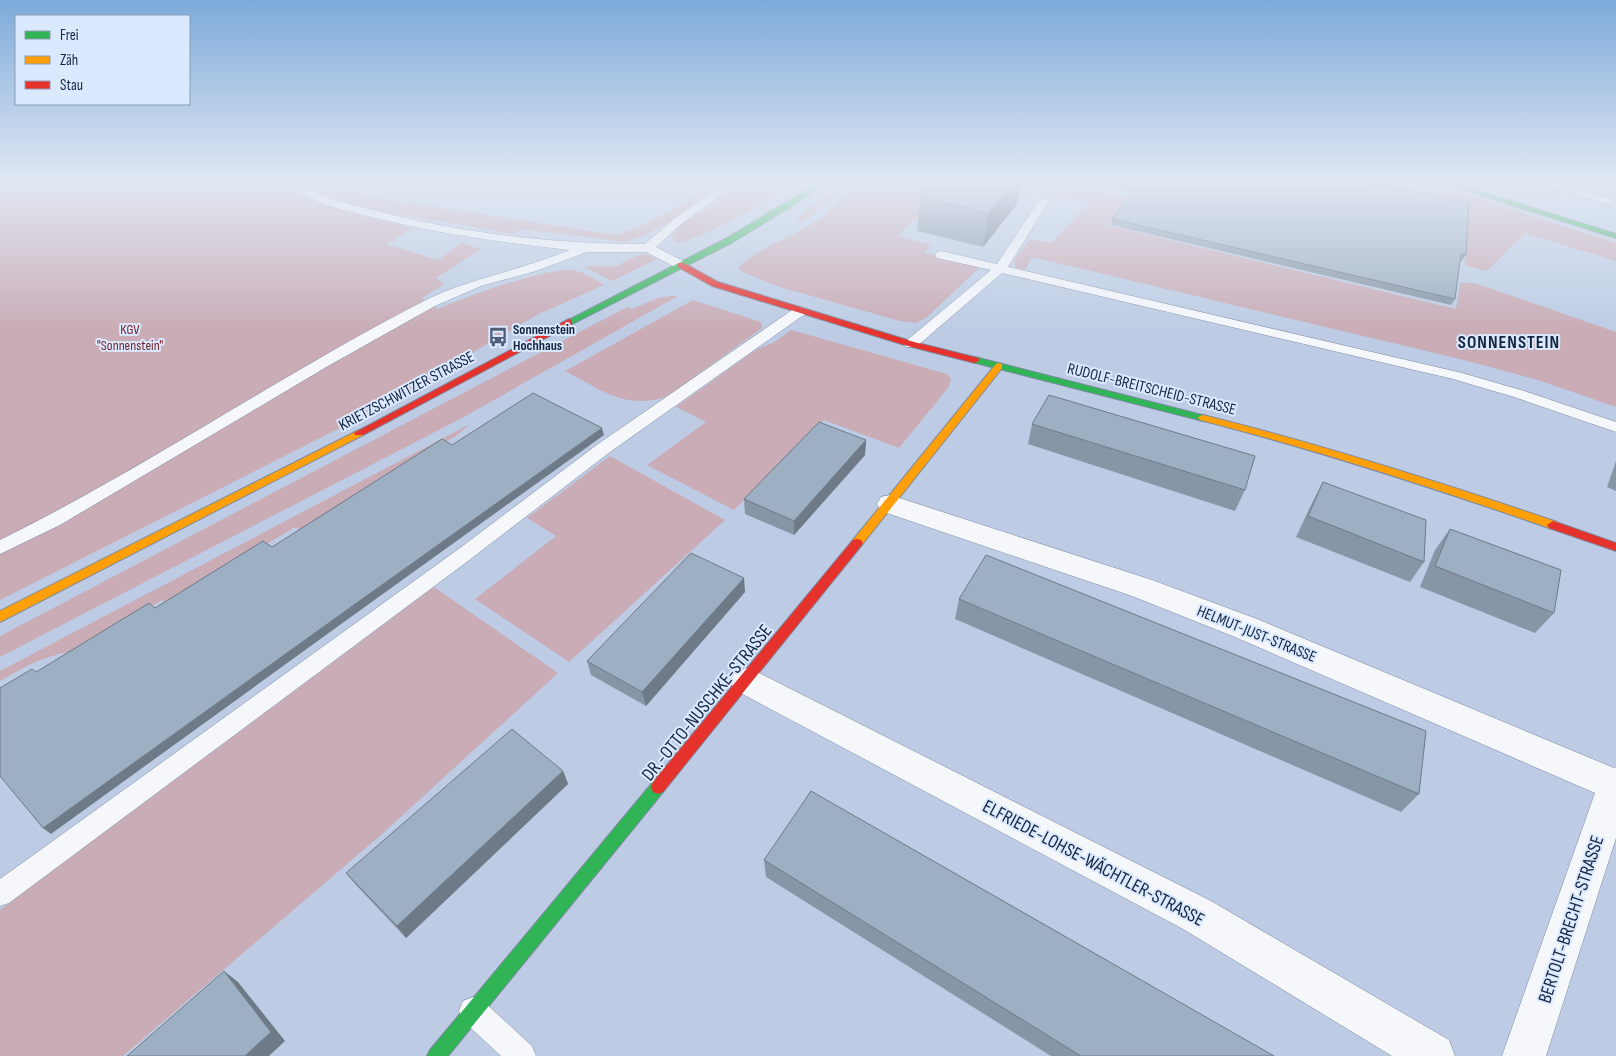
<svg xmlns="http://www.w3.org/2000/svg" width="1616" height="1056" font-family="'Sofia Sans Condensed',sans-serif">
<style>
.green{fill:#c9acb6}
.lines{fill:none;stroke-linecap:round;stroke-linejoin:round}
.lane-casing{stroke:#7d8ba1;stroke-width:1}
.street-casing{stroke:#7d8ba1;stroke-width:1}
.fast-casing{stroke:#7d8ba1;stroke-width:2}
.slow-casing{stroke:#7d8ba1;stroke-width:2}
.jam-casing{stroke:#7d8ba1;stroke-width:2}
.lane{fill:#f5f7fb;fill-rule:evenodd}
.street{fill:#f5f7fb;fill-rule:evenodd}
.fast{fill:#30b455;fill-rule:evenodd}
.slow{fill:#ff9f0a;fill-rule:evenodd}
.jam{fill:#e5322d;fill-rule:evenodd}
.wall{fill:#8796a7}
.shaded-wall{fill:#6e7a88}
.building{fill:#9dafc2;stroke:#6e7a88}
.labels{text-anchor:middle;stroke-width:4;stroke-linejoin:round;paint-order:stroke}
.far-park-label{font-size:14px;fill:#741e27;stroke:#dbe9fe}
.far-poi-label{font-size:14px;font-weight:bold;fill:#152540;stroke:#dbe9fe;text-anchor:start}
.street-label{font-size:16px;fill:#152540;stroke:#dbe9fe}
.far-district-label{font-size:18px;font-weight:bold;letter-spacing:1px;fill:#152540;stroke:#dbe9fe}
.near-street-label{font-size:19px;fill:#152540;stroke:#dbe9fe}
</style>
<rect width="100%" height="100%" fill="#bdcce4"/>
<!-- green -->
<g class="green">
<path d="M 0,183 L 289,183 C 314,208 377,219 413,228 L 386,244 L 438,260 L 462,243 L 481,249 L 436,278 L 444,284 L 422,298 L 438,309 C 461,298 551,266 573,270 C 584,272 595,279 604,285 L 537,315 L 444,369 L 435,380 L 0,600 Z"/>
<path d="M 303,183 L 331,183 L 356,192 L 392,200 L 616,235 L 646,224 L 695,197 L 703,183 L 718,183 L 706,197 L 662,226 L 642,236 L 625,242 L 522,229 L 512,234 C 482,229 451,223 420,218 C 385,212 330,208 303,183 Z"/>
<path d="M 730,183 L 794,183 C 759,207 723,227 683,242 L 676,242 L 671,235 C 684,217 725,203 730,183 Z"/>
<path d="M 843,183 L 847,183 C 833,198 819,212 800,223 L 796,221 L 809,208 Z"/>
<path d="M 858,183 L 931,183 L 946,188 L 898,236 L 931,245 L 924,252 L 980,267 L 926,318 L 916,323 L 900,321 L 780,287 L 740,271 L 738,268 C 754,251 778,243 798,232 C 822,219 840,203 858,183 Z"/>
<path d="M 985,183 L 1068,183 L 1215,220 L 1125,203 L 1107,225 L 1456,309 L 1460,283 L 1475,283 L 1616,332 L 1616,407 L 1538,380 L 1464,360 L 1041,259 L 1032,257 L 1025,270 L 1016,268 L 1014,261 L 1030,239 L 1052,243 L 1088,203 Z"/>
<path d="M 1367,183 L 1431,183 L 1616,243 L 1616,261 L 1525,233 L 1487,271 L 1470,267 L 1465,264 L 1470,209 L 1364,189 Z"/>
<path d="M 646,254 L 657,259 L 612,281 L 584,267 C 595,264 605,269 616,266 C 626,262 634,255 646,254 Z"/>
<path d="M 670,296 L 678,296 L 462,418 L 0,657 L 0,636 L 627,307 L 632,309 L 658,298 Z"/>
<path d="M 693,300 L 761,322 L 762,328 L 668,396 C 626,411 600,389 565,371 Z"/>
<path d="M 791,330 L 947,374 L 951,380 L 948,388 L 899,448 L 824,420 L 734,510 L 647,465 L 706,422 L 676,407 L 757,349 L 773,343 Z"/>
<path d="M 470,424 L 456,436 L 303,532 L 295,527 L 168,604 L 162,600 L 81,651 C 51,652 26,666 0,681 L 0,671 Z"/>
<path d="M 610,456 L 725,520 L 569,662 L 475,599 L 556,536 L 527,518 Z"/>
<path d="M 434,587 L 558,673 L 382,834 L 123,1056 L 0,1056 L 0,910 Z"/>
</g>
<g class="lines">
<defs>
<g id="lane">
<path d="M 292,183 L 303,183 C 320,199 347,203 369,209 C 459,233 552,244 645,244 L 673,220 L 710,193 L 719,183 L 729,183 L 718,197 L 681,224 L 656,247 L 685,262 L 687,265 L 685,268 L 677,268 L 646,252 L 587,252 L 536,271 L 481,286 L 435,306 L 328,366 L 60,525 L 0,554 L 0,540 C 146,468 280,375 424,301 C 457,284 492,277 527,265 C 542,261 556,255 570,250 C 499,242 432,233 364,215 C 339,208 308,204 292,183 Z"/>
<path d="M 1540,183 L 1556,183 L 1612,199 L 1613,201 L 1608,204 L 1541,185 Z"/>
<path d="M 1044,198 L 1049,201 L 1008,267 L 1462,373 L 1524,391 L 1616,422 L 1616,432 L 1514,397 L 1453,379 L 1002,273 L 916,347 L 906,347 L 904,344 L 906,341 L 991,270 L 937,258 L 935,255 L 937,252 L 941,251 L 997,264 L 1040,199 Z"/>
<path d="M 800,307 L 807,311 L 805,314 L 610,452 L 472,558 L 9,903 L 0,906 L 0,879 L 460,548 L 598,444 L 795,308 Z"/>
<path d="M 473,997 L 483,1001 L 532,1046 L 536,1056 L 501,1056 L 463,1021 L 459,1011 L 463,1001 Z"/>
</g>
<g id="street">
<path d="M 890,495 L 1152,580 L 1257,619 L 1614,768 L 1616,767 L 1616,838 L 1546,1056 L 1502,1056 L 1595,793 L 1235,637 L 1132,596 L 881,511 L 877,504 L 881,497 Z"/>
<path d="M 746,668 L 757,672 L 1211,901 L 1449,1040 L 1455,1056 L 1392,1056 L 1183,929 L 735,690 L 730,681 L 735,672 Z"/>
</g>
<g id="fast">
<path d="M 818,183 L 825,183 L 794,205 L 733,242 L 572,324 L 566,324 L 565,322 L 727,238 Z"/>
<path d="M 1444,183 L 1453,183 L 1616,234 L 1616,238 L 1445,184 Z"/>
<path d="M 975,357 L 1206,416 L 1208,418 L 1203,421 L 972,362 L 972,358 Z"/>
<path d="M 658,780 L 663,782 L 665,787 L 663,792 L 448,1056 L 427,1056 L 430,1050 L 653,782 Z"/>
</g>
<g id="slow">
<path d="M 999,363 L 1002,364 L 1002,368 L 861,546 L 853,546 L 851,543 L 853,540 L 996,364 Z"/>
<path d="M 1203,415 C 1323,445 1440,482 1557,522 L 1559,525 L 1553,529 L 1549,528 C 1434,488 1318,450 1200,420 L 1198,418 L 1200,416 Z"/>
<path d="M 359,430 L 363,431 L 364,433 L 363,435 L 0,622 L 0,611 Z"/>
</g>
<g id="jam">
<path d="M 678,263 L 684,263 L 718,282 L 914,342 L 978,358 L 980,360 L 975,363 L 908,346 L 712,286 L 678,267 Z"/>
<path d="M 569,319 L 572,320 L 572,324 L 363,435 L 355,435 L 354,433 Z"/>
<path d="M 1553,521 L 1616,543 L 1616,551 L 1549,528 L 1547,525 Z"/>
<path d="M 857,539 L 861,540 L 863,543 L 861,546 L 663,792 L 658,794 L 653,792 L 651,787 L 653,782 L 853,540 Z"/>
</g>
</defs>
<!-- lane casing -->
<use href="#lane" class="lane-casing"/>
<!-- street casing -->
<use href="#street" class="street-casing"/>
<!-- fast casing -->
<use href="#fast" class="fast-casing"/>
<!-- slow casing -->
<use href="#slow" class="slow-casing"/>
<!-- jam casing -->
<use href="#jam" class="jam-casing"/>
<!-- lane -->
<use href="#lane" class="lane"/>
<!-- street -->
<use href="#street" class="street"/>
<!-- fast -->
<use href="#fast" class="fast"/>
<!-- slow -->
<use href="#slow" class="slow"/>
<!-- jam -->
<use href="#jam" class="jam"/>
</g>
<!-- wall -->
<g class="wall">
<path d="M 930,183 L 1021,183 L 1017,204 L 983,247 L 917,231 L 920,197 L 922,196 L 922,190 Z"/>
<path d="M 1088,183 L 1365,183 L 1466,255 L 1462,261 L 1460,261 L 1455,299 L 1451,305 L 1111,225 L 1112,219 L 1133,192 Z"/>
<path d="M 1032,424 L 1245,490 L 1235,511 L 1028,444 Z"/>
<path d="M 866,440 L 865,455 L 794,535 L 745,514 L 744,499 Z"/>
<path d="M 1616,461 L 1616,491 L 1607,487 Z"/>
<path d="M 1323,482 L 1424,562 L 1410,582 L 1296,537 L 1312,503 Z"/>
<path d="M 1450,529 L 1554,613 L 1535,633 L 1420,587 L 1435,550 Z"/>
<path d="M 745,592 L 646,706 L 591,675 L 587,661 Z"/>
<path d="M 959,599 L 1419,794 L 1401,812 L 955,619 Z"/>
<path d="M 563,771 L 568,784 L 406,938 L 356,885 L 346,873 Z"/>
<path d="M 764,860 L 1274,1056 L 1051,1056 L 766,877 Z"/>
</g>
<!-- shaded-wall -->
<g class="shaded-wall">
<path d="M 1013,183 L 1021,183 L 1017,204 L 983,247 L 988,213 Z"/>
<path d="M 602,428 L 604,435 L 355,614 L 51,834 L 43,828 L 351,607 Z"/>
<path d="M 866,440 L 865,455 L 794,535 L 794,521 Z"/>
<path d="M 744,578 L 745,592 L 646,706 L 642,692 Z"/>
<path d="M 563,771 L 568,784 L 406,938 L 397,926 Z"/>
<path d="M 224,971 L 238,982 L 285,1041 L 269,1056 L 245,1056 Z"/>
</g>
<!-- building -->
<g class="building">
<path d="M 930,183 L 1013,183 L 988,213 L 920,197 L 927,191 L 922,190 Z"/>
<path d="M 1119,183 L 1365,183 L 1469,203 L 1466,255 L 1461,254 L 1455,299 L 1112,219 L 1137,186 Z"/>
<path d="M 533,393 L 602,428 L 351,607 L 43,828 L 0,776 L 0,688 L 32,669 L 36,672 L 149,603 L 155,608 L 263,541 L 272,547 L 442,439 L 452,445 Z"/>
<path d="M 1049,395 L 1255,456 L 1245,490 L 1032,424 Z"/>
<path d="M 819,422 L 866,440 L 794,521 L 744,499 Z"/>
<path d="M 1323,482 L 1426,520 L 1424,562 L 1308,516 Z"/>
<path d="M 1450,529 L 1561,570 L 1554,613 L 1435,566 Z"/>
<path d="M 691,553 L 744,578 L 642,692 L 587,661 Z"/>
<path d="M 986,555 L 1426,731 L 1419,794 L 959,599 Z"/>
<path d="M 512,729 L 563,771 L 397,926 L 346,873 Z"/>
<path d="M 811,791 L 1274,1056 L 1081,1056 L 764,860 Z"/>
<path d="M 224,971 L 271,1032 L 245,1056 L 127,1056 Z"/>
</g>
<!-- sky -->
<linearGradient id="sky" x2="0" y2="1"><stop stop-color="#7daada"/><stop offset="0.55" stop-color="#e1e8f3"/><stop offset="1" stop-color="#e1e8f3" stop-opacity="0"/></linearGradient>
<rect width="1616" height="331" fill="url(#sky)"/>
<!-- icons -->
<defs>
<symbol id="bus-bare" viewBox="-9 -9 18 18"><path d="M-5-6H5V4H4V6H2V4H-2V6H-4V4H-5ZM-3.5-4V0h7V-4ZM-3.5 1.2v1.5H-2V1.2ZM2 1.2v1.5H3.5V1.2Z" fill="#505f79" stroke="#dbe9fe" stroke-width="2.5" paint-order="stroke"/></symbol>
</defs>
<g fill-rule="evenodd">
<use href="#bus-bare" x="484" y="323" width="28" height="28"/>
</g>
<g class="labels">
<!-- far-park labels -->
<g class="far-park-label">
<text x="130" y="334">KGV<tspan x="130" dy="16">"Sonnenstein"</tspan></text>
</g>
<!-- far-poi labels -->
<g class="far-poi-label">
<text x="513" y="334">Sonnenstein<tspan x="513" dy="16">Hochhaus</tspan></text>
</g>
<!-- street labels -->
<g class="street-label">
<text transform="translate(1152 388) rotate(14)" y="6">RUDOLF-BREITSCHEID-STRASSE</text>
<text transform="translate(406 390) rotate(-28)" y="6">KRIETZSCHWITZER STRASSE</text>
<text transform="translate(1257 633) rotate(22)" y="6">HELMUT-JUST-STRASSE</text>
</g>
<!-- far-district labels -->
<g class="far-district-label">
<text x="1509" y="348">SONNENSTEIN</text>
</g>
<!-- near-street labels -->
<g class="near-street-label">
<text transform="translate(706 702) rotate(-51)" y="7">DR.-OTTO-NUSCHKE-STRASSE</text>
<text transform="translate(1094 862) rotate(28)" y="7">ELFRIEDE-LOHSE-WÄCHTLER-STRASSE</text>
<text transform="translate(1570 919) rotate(-72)" y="7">BERTOLT-BRECHT-STRASSE</text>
</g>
</g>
<!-- legend -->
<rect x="15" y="15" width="175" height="90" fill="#dbe9fe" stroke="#8c9bb2"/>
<rect x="25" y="31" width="25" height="8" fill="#30b455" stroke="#8c9bb2"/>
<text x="60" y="40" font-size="15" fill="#152540">Frei</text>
<rect x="25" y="56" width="25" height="8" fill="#ff9f0a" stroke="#8c9bb2"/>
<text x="60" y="65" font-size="15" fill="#152540">Zäh</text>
<rect x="25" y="81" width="25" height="8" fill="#e5322d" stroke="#8c9bb2"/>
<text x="60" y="90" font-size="15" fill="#152540">Stau</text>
</svg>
